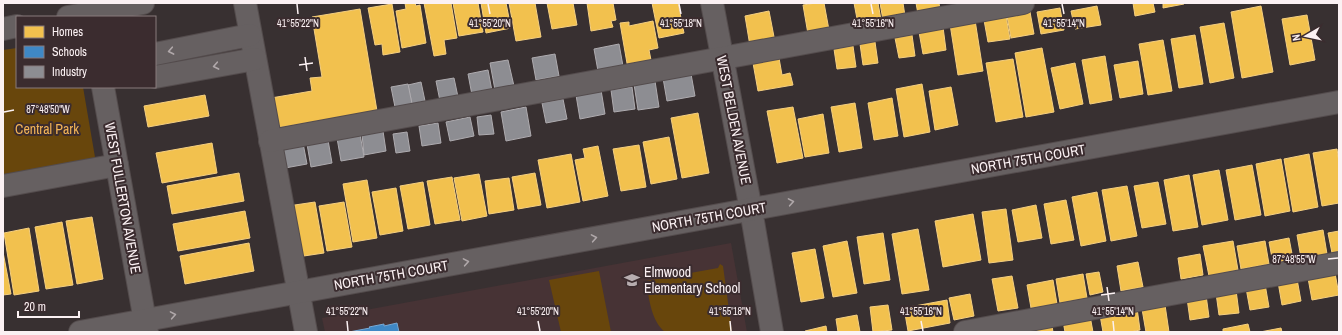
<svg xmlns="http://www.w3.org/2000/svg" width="1342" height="335" font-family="'Archivo Narrow',sans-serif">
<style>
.built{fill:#473335}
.green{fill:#68460c}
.homes{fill:#f2c14e;stroke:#f5cf80}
.schools{fill:#3f88c5;stroke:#77a8d3}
.industry{fill:#8d8d92;stroke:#aeabaf}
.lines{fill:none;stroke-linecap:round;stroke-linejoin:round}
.minor-casing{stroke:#544c4d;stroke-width:24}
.minor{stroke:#666061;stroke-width:22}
.oneway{stroke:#b0a8aa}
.ticks{fill:none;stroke:#fbf1f3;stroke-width:1.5}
.labels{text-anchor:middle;stroke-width:4;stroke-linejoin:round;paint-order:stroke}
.street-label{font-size:14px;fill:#fbf1f3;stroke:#3b2c2f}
.park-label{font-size:14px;fill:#f4b557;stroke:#3b2c2f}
.poi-label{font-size:14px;fill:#fbf1f3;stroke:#3b2c2f;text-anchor:start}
.ticks-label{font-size:10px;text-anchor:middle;fill:#fbf1f3;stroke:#3b2c2f;stroke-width:4;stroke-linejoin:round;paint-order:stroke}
</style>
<rect width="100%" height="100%" fill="#383031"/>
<!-- built -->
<path class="built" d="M 731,243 L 747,332 L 325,332 L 322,318 Z"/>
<!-- green -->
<g class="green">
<path d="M 17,48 L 17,87 L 83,87 L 96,163 L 3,180 L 3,50 Z"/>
<path d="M 720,264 L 723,266 L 732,332 L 665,332 C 651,321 649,298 646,281 L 718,268 Z"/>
<path d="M 599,271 L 611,332 L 561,332 L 549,280 Z"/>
</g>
<!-- homes -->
<g class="homes">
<path d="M 405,3 L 415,3 L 416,6 L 420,5 L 426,43 L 402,48 L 396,11 L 406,9 Z"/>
<path d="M 424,3 L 451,3 L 457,38 L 444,40 L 446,54 L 434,56 Z"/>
<path d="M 453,3 L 478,3 L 483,32 L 459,36 Z"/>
<path d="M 481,3 L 506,3 L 511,28 L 486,33 Z"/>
<path d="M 509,3 L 535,3 L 541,37 L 516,41 Z"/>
<path d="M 547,3 L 573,3 L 577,25 L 552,29 Z"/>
<path d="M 587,3 L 613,3 L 616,20 L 611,21 L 613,27 L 591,31 Z"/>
<path d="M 652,3 L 678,3 L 684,33 L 659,38 Z"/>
<path d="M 816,3 L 824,3 L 829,30 L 808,34 L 803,5 Z"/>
<path d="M 854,3 L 878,3 L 881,20 L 858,24 Z"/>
<path d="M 880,3 L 903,3 L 905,16 L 883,20 Z"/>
<path d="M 916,3 L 939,3 L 940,10 L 918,14 Z"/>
<path d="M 1133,3 L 1153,3 L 1155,12 L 1135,16 Z"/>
<path d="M 1163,3 L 1184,3 L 1184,4 L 1163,8 Z"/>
<path d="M 392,4 L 400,52 L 383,55 L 382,44 L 375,45 L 368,8 Z"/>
<path d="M 1097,6 L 1101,25 L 1075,29 L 1071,11 Z"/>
<path d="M 1261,6 L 1273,72 L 1242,78 L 1231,12 Z"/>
<path d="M 1060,8 L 1064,30 L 1041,34 L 1037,12 Z"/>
<path d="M 360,9 L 377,111 L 276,128 L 271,98 L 312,91 L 310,78 L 322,77 L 312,17 Z"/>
<path d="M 769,11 L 775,42 L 750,46 L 745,16 Z"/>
<path d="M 1030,12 L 1034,34 L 1011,38 L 1007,16 Z"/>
<path d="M 1307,15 L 1315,60 L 1290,65 L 1282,19 Z"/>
<path d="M 1006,16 L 1010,39 L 988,42 L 984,20 Z"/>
<path d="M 975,20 L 983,71 L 958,75 L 950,24 Z"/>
<path d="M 653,21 L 658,48 L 649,50 L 652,65 L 628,69 L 620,23 L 629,22 L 629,26 Z"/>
<path d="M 1224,23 L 1234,78 L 1210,83 L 1200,27 Z"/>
<path d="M 943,27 L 946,50 L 923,54 L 919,32 Z"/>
<path d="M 912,35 L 915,56 L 899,58 L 895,38 Z"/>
<path d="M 1195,35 L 1203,84 L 1179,88 L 1171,39 Z"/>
<path d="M 1163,40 L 1172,91 L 1148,95 L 1139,44 Z"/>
<path d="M 875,42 L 878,63 L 863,65 L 860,44 Z"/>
<path d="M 853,46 L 856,67 L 837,69 L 834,49 Z"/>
<path d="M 1042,48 L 1054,112 L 1026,117 L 1015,53 Z"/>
<path d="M 1105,56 L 1112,100 L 1090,104 L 1082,60 Z"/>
<path d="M 779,58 L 782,75 L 790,73 L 793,85 L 758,91 L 753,63 Z"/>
<path d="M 1013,59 L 1023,117 L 996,122 L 986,63 Z"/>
<path d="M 1138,61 L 1143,94 L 1120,98 L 1114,65 Z"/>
<path d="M 1075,63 L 1083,104 L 1060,109 L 1051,68 Z"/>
<path d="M 922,84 L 930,132 L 904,137 L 896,89 Z"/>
<path d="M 951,87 L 958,125 L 935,130 L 929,91 Z"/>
<path d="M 205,95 L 209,116 L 148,127 L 144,106 Z"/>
<path d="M 892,98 L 898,136 L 874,140 L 868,103 Z"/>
<path d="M 855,103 L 862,148 L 839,152 L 831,107 Z"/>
<path d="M 793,107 L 803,158 L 777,163 L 767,111 Z"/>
<path d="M 698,113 L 709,173 L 682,178 L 671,118 Z"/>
<path d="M 823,114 L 829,153 L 805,157 L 798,119 Z"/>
<path d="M 669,137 L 677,179 L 651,184 L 643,142 Z"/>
<path d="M 212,143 L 217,173 L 162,183 L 156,153 Z"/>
<path d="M 639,145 L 646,187 L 621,191 L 613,149 Z"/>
<path d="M 598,146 L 608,196 L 583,201 L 575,160 L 585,158 L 583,149 Z"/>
<path d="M 1337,149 L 1339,162 L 1339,203 L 1322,206 L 1313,153 Z"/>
<path d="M 571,154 L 580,202 L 547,208 L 538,160 Z"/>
<path d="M 1309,154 L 1318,207 L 1293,212 L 1284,159 Z"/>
<path d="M 1281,159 L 1290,211 L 1265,216 L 1256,164 Z"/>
<path d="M 1252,165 L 1261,215 L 1235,220 L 1226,170 Z"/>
<path d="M 1219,170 L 1228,220 L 1202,225 L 1193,175 Z"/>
<path d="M 239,173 L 244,201 L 172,214 L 167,186 Z"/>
<path d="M 535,173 L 541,205 L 518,209 L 512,177 Z"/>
<path d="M 479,174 L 487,216 L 462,221 L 454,178 Z"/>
<path d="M 1189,175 L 1198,227 L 1173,231 L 1164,180 Z"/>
<path d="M 452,177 L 460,220 L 435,224 L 427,181 Z"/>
<path d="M 509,178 L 514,210 L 489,214 L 485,181 Z"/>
<path d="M 367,180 L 377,238 L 353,242 L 343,184 Z"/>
<path d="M 423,182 L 430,225 L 408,229 L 400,186 Z"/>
<path d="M 1158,182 L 1166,224 L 1142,228 L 1134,186 Z"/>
<path d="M 1127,186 L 1137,236 L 1111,241 L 1102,190 Z"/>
<path d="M 396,188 L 403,231 L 380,235 L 372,192 Z"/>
<path d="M 1097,192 L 1106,241 L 1081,246 L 1072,197 Z"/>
<path d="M 1066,200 L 1074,240 L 1051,244 L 1044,204 Z"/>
<path d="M 315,202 L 324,253 L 297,257 L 288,206 Z"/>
<path d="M 344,202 L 352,247 L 327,251 L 319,206 Z"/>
<path d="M 1036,205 L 1042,238 L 1018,242 L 1012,210 Z"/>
<path d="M 1006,209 L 1013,260 L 989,263 L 982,212 Z"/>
<path d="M 245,211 L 250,238 L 178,251 L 173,224 Z"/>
<path d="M 973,214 L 981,260 L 943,267 L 935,221 Z"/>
<path d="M 92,217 L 103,279 L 77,284 L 66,221 Z"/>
<path d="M 62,222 L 73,285 L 46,289 L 35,227 Z"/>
<path d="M 29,228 L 39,291 L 14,295 L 4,233 Z"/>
<path d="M 918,229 L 929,290 L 902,294 L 892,234 Z"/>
<path d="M 1323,230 L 1327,254 L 1301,258 L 1297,235 Z"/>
<path d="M 1339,231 L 1339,251 L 1332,253 L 1328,233 Z"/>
<path d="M 883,233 L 890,280 L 864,284 L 857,237 Z"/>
<path d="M 1289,238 L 1293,259 L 1273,263 L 1269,242 Z"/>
<path d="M 847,241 L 857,293 L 833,297 L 823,246 Z"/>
<path d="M 1233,241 L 1238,270 L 1209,276 L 1203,246 Z"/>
<path d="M 1265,241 L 1269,264 L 1241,269 L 1237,246 Z"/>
<path d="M 249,243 L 254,271 L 185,284 L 180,256 Z"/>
<path d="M 815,249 L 824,298 L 801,302 L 792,253 Z"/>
<path d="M 3,252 L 11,294 L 3,295 Z"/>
<path d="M 1200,254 L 1203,275 L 1181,279 L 1178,258 Z"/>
<path d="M 1138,262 L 1143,287 L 1121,291 L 1117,266 Z"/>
<path d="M 1099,272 L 1103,292 L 1090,295 L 1086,274 Z"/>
<path d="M 1335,273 L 1339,295 L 1312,300 L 1308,278 Z"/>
<path d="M 1083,274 L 1087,298 L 1060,303 L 1056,279 Z"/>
<path d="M 1012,276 L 1018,308 L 998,311 L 992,279 Z"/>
<path d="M 1297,279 L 1301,301 L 1282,305 L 1278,282 Z"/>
<path d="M 1053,280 L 1057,304 L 1031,308 L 1027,285 Z"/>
<path d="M 1265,284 L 1269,307 L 1250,310 L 1246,288 Z"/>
<path d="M 1236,290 L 1239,313 L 1219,315 L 1216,293 Z"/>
<path d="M 970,294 L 974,316 L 954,320 L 949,298 Z"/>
<path d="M 1206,295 L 1209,317 L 1190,320 L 1187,298 Z"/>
<path d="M 947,300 L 950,323 L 908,331 L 904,308 Z"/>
<path d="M 888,305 L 892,330 L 873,332 L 870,307 Z"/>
<path d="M 1165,305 L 1169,332 L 1146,332 L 1142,309 Z"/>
<path d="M 1137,308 L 1140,330 L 1130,332 L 1103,332 L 1100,315 Z"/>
<path d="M 857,315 L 860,332 L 838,332 L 836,319 Z"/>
<path d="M 1090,316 L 1093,332 L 1065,332 L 1063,321 Z"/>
<path d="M 1248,324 L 1250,332 L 1223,332 L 1223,329 Z"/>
<path d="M 826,326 L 827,332 L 805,332 L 805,331 Z"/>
<path d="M 1052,326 L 1053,332 L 1033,332 L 1032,329 Z"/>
<path d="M 1281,328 L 1282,332 L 1260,332 Z"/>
</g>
<!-- schools -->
<path class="schools" d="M 397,323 L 399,332 L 349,332 L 370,328 L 369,327 L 384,324 L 384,326 Z"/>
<!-- industry -->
<g class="industry">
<path d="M 619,44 L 623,66 L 598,71 L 594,49 Z"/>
<path d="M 555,54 L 559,76 L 536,80 L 532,58 Z"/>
<path d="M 508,60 L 514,86 L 495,90 L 490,63 Z"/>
<path d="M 488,70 L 492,91 L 472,95 L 468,74 Z"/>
<path d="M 691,74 L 695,96 L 667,101 L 663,78 Z"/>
<path d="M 454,78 L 458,97 L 440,101 L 436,81 Z"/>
<path d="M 655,81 L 659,107 L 638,110 L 634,84 Z"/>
<path d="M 421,82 L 425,101 L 412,104 L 408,85 Z"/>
<path d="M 408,84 L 412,104 L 395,107 L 391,87 Z"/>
<path d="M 632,87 L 635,109 L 614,112 L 611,90 Z"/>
<path d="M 601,90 L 605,114 L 580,119 L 576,95 Z"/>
<path d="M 563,99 L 567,119 L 546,123 L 542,103 Z"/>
<path d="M 526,107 L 531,136 L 506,141 L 501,112 Z"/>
<path d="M 491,115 L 494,134 L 479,135 L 477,117 Z"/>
<path d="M 470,117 L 474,136 L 450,141 L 446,122 Z"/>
<path d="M 438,123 L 441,143 L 422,146 L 419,126 Z"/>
<path d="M 383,131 L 386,151 L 364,155 L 362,134 Z"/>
<path d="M 407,132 L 410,151 L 396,153 L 393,134 Z"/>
<path d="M 360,134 L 364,157 L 341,161 L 337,138 Z"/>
<path d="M 328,140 L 332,163 L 311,167 L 307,144 Z"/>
<path d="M 303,143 L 307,164 L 285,168 L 281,148 Z"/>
</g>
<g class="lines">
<defs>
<g id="minor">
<path d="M 245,3 L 306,332"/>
<path d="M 712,3 L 751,210 L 772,332"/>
<path d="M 68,17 L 143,3"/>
<path d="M 3,29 L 17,26"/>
<path d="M 155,54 L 250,35"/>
<path d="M 155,77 L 255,59"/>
<path d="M 103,87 L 147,332"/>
<path d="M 270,141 L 1023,3"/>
<path d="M 3,186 L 117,165"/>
<path d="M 80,332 L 1339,102"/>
<path d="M 965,332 L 1339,263"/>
</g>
</defs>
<!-- minor casing -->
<use href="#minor" class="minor-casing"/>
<!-- minor -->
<use href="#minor" class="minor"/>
</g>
<!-- one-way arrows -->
<defs><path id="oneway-chevron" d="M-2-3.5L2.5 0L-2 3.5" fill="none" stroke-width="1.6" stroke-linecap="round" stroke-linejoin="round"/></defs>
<g class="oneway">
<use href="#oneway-chevron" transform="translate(171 51) rotate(169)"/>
<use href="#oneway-chevron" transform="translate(216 66) rotate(169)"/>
<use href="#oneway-chevron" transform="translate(791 202) rotate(-10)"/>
<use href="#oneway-chevron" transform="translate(594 238) rotate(-10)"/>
<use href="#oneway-chevron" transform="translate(466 262) rotate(-10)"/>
<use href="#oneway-chevron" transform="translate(173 315) rotate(-10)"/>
</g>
<!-- ticks -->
<path class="ticks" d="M 297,4 L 298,14M 488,4 L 490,14M 679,4 L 681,14M 871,4 L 873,14M 1062,4 L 1064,14M 305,57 L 307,71M 299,65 L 313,63M 4,112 L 14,110M 1328,259 L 1338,258M 1107,287 L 1109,301M 1101,295 L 1115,293M 347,321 L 348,331M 538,321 L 540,331M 730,321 L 731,331M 921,321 L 923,331M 1113,321 L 1114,331"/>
<!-- icons -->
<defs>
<symbol id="school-bare" viewBox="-9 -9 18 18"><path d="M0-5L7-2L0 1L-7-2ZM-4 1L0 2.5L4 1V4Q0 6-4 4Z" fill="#b7adaf" stroke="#3b2c2f" stroke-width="2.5" paint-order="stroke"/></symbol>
</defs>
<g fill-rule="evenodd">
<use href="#school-bare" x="621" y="269" width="22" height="22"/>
</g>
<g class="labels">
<!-- street labels -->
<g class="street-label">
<text transform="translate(734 120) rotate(79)" y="5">WEST BELDEN AVENUE</text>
<text transform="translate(1028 159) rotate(-10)" y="5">NORTH 75TH COURT</text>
<text transform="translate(123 198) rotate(80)" y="5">WEST FULLERTON AVENUE</text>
<text transform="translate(709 217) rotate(-10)" y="5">NORTH 75TH COURT</text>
<text transform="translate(391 275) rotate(-10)" y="5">NORTH 75TH COURT</text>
</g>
<!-- park labels -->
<g class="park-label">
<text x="47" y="134">Central Park</text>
</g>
<!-- poi labels -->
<g class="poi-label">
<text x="644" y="277">Elmwood<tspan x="644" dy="16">Elementary School</tspan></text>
</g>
</g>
<g class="ticks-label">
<text x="298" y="27">41°55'22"N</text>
<text x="490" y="27">41°55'20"N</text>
<text x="681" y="27">41°55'18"N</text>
<text x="873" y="27">41°55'16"N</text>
<text x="1064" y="27">41°55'14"N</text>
<text x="48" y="113">87°48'50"W</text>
<text x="1294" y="263">87°48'55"W</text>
<text x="347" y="315">41°55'22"N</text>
<text x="538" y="315">41°55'20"N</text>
<text x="730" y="315">41°55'18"N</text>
<text x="921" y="315">41°55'16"N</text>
<text x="1113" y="315">41°55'14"N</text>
</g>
<!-- border -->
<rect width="1342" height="335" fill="none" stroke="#fbf1f3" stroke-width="8"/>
<!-- legend -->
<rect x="16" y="16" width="140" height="72" fill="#3b2c2f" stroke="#887b7d"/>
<rect x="24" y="26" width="20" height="12" fill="#f2c14e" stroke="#887b7d"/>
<text x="52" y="36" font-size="12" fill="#fbf1f3">Homes</text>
<rect x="24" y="46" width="20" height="12" fill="#3f88c5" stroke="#887b7d"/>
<text x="52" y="56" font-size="12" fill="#fbf1f3">Schools</text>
<rect x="24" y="66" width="20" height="12" fill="#8d8d92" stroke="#887b7d"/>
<text x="52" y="76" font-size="12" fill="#fbf1f3">Industry</text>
<!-- north arrow -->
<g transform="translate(1306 36) rotate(261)" stroke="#3b2c2f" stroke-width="3" paint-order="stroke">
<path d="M0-3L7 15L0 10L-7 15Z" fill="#fbf1f3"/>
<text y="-6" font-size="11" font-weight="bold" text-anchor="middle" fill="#fbf1f3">N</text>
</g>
<!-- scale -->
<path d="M18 311v6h61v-6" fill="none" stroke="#fbf1f3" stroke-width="2"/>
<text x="24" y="311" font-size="12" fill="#fbf1f3" stroke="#3b2c2f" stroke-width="3" paint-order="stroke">20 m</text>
</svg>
